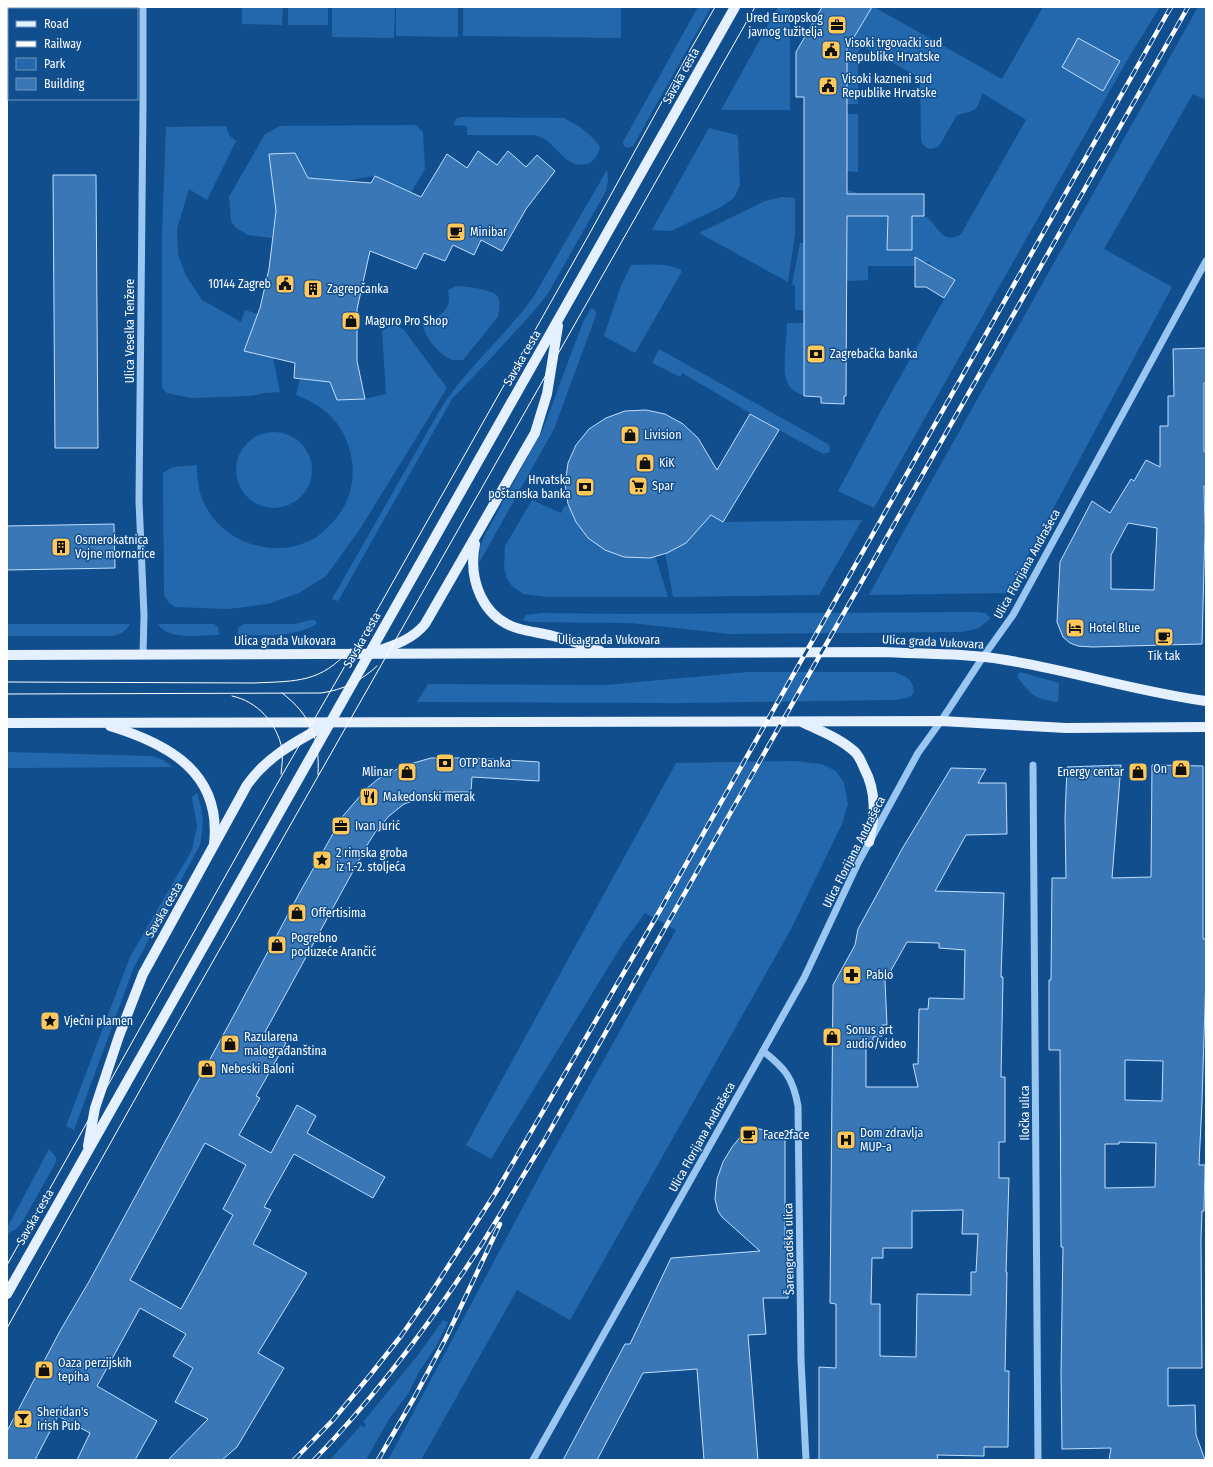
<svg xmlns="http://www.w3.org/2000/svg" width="1213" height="1467" font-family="'Fira Sans Condensed',sans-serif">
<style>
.green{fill:#2368ad}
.building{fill:#3a77b7;stroke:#c1dffd;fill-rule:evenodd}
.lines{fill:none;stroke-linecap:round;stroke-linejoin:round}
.minor{stroke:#9ac6f2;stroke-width:7}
.major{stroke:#e5f0ff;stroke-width:10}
.tram{stroke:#fff;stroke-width:1}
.rail-casing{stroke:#fff;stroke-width:4.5}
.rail{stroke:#114e8e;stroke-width:3;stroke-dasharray:9;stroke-linecap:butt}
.labels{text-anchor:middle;stroke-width:3;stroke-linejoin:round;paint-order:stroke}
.poi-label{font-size:12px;fill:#fff;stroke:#114e8e;text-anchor:start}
.street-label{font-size:12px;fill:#fff;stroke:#114e8e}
</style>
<rect width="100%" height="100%" fill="#114e8e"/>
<!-- green -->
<g class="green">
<path d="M 242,7 L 283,7 L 282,25 L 242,24 Z"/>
<rect x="288" y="7" width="40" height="18"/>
<path d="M 332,7 L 395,7 L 394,38 L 332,37 Z"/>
<path d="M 396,7 L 458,7 L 458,37 L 396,36 Z"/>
<path d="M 463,7 L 621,7 L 621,38 L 463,36 Z"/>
<path d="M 698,7 L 711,7 L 633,146 L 628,148 L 624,146 L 623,142 Z"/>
<path d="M 778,7 L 790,7 L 790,110 L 721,110 Z"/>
<path d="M 872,7 L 874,7 L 1002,79 L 1043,7 L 1160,7 L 1129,57 L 874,508 L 838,491 L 882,409 L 955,280 L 947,276 L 930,287 L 930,262 L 915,262 L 915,266 L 868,266 L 868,280 L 847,281 L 847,190 L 860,194 L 860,216 L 924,216 C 937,221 941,247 961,234 L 1026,120 L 982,93 C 977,112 976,110 957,115 L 939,146 C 931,151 923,149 921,139 L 920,78 L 862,46 L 858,52 L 858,104 L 847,104 L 847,49 Z"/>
<path d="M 1198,7 L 1206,7 L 1206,100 L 1193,94 L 1104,249 L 1172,287 L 1008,593 L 869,595 L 928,487 Z"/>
<path d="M 847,114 L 858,114 L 858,172 L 847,171 Z"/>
<path d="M 462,117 L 564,118 L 580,127 L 595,140 L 600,147 C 598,155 595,161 587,164 C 567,169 558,147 543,138 C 540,137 537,136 534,135 L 467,135 L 467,126 L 453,125 L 457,118 Z"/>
<path d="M 416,125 L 423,132 L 425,169 L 402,208 L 375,176 L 343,181 L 308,178 L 295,153 L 270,154 L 276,211 L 272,238 L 248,235 L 236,228 L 231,221 L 229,197 L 265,134 L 280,126 Z"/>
<path d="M 226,126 L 229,135 L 236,141 L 207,200 L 189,189 L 177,229 L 178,254 L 186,276 L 202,300 L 241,322 L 245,310 L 258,314 L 244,351 L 273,358 L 280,392 L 265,393 L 250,396 L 191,398 L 167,393 L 162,388 L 162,234 L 166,127 Z"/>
<path d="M 709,128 L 737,135 L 738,139 L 740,185 L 734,198 L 721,207 L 671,231 L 652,230 Z"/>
<path d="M 607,170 L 608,179 L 606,191 L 547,295 L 533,312 L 492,357 L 452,399 L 338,601 L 332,599 L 444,403 C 470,365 507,334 534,296 Z"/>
<path d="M 782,197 L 795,198 L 795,234 L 788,282 L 699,233 L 765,201 Z"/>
<path d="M 800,243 L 804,243 L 804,310 L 795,310 L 795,286 L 792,284 Z"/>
<path d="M 631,265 C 647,265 666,262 681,270 L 681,273 L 635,353 L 604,336 L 621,286 Z"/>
<path d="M 456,286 C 464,286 494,289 498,297 C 501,303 499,311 498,317 L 463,360 C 460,360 456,360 453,360 C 440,357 423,335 422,322 C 440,318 453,310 448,290 Z"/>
<path d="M 591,308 L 595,310 L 596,315 L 554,429 L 479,563 L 480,547 L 485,535 L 543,429 L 583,322 Z"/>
<path d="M 787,323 L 804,323 L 804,396 C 797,393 790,389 787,382 C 782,370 787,337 787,323 Z"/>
<path d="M 390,326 L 397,326 L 404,330 L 447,388 L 360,529 L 326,576 L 299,593 L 268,604 L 228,609 L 175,607 L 169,603 L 164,595 L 163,473 L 173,467 L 197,465 C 197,481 199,496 207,509 C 229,547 281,560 318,536 C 322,533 326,529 329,526 C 350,506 357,479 350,451 C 343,422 323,405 296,395 L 300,379 L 330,382 L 337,400 L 365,399 L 386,394 L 382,331 Z"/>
<path d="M 659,349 L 828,444 L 830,448 L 829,452 L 823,454 L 779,430 L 682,373 L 680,377 L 652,363 Z"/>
<circle cx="274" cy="470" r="38"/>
<path d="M 532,500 L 561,513 L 565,505 L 656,558 L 668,597 L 547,597 L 523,594 L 512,586 L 507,579 L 504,568 L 505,546 Z"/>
<path d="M 695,506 L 723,522 L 862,520 L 819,595 L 673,597 L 665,553 Z"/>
<path d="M 976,612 L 985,613 L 991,618 L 979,628 L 962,632 L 730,634 L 631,623 L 530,622 L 523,620 L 526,615 L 542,613 L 624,614 Z"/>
<path d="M 310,620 L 315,620 L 317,624 C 293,638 265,635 238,635 L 238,628 L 244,624 L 295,624 Z"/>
<path d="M 7,624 L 130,624 C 126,631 121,634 113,636 L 7,636 Z"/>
<path d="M 158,624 L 214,624 L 218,627 L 219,635 C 202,635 168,641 158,624 Z"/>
<path d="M 749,672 L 894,672 C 907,677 912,678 914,692 L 910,697 L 896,700 L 679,703 L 417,702 L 428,684 L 605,685 Z"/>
<path d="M 1020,672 L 1059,683 L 1058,702 C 1034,699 1033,696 1018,678 L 1018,675 Z"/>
<path d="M 7,752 L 152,756 L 163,760 L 173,767 L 7,768 Z"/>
<path d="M 795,761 L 821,764 L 836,771 L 844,783 L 848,804 L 842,824 L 790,931 L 570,1320 L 517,1290 L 421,1460 L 388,1460 L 548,1160 L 676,930 L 645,913 L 623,943 L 491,1159 L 466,1145 L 676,763 Z"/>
<path d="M 197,793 C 204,816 204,822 200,845 L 134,967 L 74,1130 L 66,1126 L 130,957 L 192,850 L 197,826 L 192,797 Z"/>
<path d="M 49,1149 L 56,1157 L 56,1162 L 23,1221 L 16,1229 L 7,1234 L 7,1228 Z"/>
<path d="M 443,1320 L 448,1322 L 437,1345 L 419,1372 L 408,1394 L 389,1419 L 366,1460 L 330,1460 L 361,1425 L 364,1428 L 366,1424 L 363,1422 L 418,1355 Z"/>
</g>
<!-- building -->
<g class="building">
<path d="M 822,7 L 872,7 L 847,49 L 847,194 L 924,194 L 924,216 L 912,216 L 912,250 L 887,250 L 888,216 L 847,216 L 846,396 L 844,396 L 844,404 L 821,403 L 821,397 L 804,396 L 804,97 L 796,97 L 796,52 Z"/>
<path d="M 1078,38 L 1120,61 L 1103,91 L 1062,67 Z"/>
<path d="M 478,151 L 497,165 L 508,151 L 526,167 L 537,155 L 555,171 L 526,209 L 502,251 L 481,240 L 474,255 L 453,245 L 445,261 L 424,253 L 416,269 L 370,251 L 357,309 L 357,361 L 365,399 L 337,400 L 330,382 L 294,378 L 295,363 L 244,351 L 260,308 L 269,269 L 276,211 L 269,154 L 295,153 L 308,178 L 371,183 L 375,176 L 421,197 L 447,154 L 467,168 Z"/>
<path d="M 53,175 L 96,175 L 98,448 L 55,448 Z"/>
<path d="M 915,257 L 955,280 L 944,298 L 926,287 L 915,287 Z"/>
<path d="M 1206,348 L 1206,383 L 1204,383 L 1204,452 L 1206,452 L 1206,486 L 1204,486 L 1205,530 L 1202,644 L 1092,647 L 1078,646 L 1070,643 L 1063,637 L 1057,622 L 1060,562 L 1092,501 L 1110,513 L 1131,479 L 1134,481 L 1146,460 L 1160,467 L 1160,426 L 1168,426 L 1168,396 L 1174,396 L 1173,349 ZM 1128,523 L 1157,528 L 1154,590 L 1111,589 L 1111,555 Z"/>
<path d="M 646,410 L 665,414 L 683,424 L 698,438 L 717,470 L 750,414 L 779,430 L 723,522 L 711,515 L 686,543 L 667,553 L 650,558 L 624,557 L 605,550 L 588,538 L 576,522 L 568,504 L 565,484 L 568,463 L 576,445 L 589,429 L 606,418 L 625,411 Z"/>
<path d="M 114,524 L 115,568 L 7,570 L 7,526 Z"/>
<path d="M 431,758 L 473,758 L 539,762 L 539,781 L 472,777 L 471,792 L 444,792 L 435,793 L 404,804 L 389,816 L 376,831 L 369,842 L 265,1032 L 286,1043 L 256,1096 L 260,1098 L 239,1135 L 271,1153 L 297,1105 L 316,1116 L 307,1133 L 385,1177 L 373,1198 L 294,1154 L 264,1207 L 271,1210 L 253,1244 L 307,1273 L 258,1353 L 284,1368 L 237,1447 L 222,1460 L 168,1460 L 208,1419 L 175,1402 L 193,1368 L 173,1356 L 186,1334 L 140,1308 L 97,1386 L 157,1421 L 135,1460 L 77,1460 L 90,1433 L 58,1416 L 35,1460 L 7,1460 L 7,1431 L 60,1331 L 91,1278 L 234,1015 L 300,892 L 343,816 L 366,789 L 378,779 L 403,766 ZM 205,1143 L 246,1165 L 223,1209 L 233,1215 L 181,1309 L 130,1280 Z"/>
<path d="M 1121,765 L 1112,878 L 1151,877 L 1152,765 L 1203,766 L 1203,939 L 1206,939 L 1206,974 L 1202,1102 L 1199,1165 L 1205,1165 L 1204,1211 L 1202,1211 L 1201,1239 L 1202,1368 L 1168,1368 L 1168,1406 L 1195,1405 L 1196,1435 L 1205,1460 L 1109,1460 L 1111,1448 L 1062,1449 L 1061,1373 L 1063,1247 L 1061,1247 L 1060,1050 L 1049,1050 L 1049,980 L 1051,980 L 1052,878 L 1066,878 L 1065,818 L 1067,767 ZM 1125,1060 L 1163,1061 L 1162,1101 L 1125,1100 ZM 1119,1142 L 1156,1143 L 1155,1187 L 1105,1188 L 1105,1144 L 1119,1144 Z"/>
<path d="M 951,768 L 986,769 L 978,783 L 1006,783 L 1007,834 L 966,835 L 935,891 L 1004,893 L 1001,977 L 1003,977 L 1001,1077 L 1005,1077 L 1005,1142 L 999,1142 L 999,1178 L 1009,1178 L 1006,1272 L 1007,1272 L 1005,1371 L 1009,1371 L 1008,1447 L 984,1447 L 984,1456 L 937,1455 L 938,1460 L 819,1460 L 819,1367 L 836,1368 L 836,1304 L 830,1303 L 833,985 L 855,945 L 858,929 L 902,849 ZM 907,942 L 939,943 L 939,948 L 965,950 L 964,999 L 929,998 L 928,1009 L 919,1009 L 918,1064 L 913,1064 L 918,1087 L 866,1087 L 866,1047 L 873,1047 L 873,1037 L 882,1036 L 882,1025 L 887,1025 L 885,981 ZM 963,1210 L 962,1234 L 978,1234 L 976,1272 L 971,1272 L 971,1295 L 917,1294 L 916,1357 L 880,1356 L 880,1304 L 871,1304 L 872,1258 L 883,1258 L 883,1248 L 912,1248 L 912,1211 Z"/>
<path d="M 754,1129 L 760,1129 L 770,1132 L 785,1132 L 785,1249 L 789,1249 L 788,1298 L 763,1298 L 766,1334 L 748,1335 L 758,1460 L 704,1460 L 697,1369 L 643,1373 L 597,1460 L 563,1460 L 625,1344 L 630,1344 L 671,1258 L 760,1251 L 722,1217 L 718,1211 L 715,1199 L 717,1179 L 723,1162 L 732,1147 L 742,1135 L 748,1131 Z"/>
</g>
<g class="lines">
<!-- minor -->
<g class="minor">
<path d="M 143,655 L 144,615 L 139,501 L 143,107 L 143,7"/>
<path d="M 1033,765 L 1038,1460"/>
<path d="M 763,1051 C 785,1068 793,1078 798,1106 L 801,1360 L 806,1460"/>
<path d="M 533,1460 L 804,978 L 858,863 L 918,753 L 941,721 L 983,657 L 1013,615 L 1206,261"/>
</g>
<!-- major -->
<g class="major">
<path d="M 475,544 C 468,579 482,619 520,629 C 531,632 542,633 553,636 C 569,640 585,645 600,651"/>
<path d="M 377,651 C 395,645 413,639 425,624 L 535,433 L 547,394 L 558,326"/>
<path d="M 7,655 L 882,652 C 923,654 965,653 1006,660 C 1073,671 1138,692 1206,701"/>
<path d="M 802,722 C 820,731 840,738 855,752 C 859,756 862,763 864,768 C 877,792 875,817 869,842"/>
<path d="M 7,723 L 941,721 L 1066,728 L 1206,727"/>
<path d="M 110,726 C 169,744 222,773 214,844"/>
<path d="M 88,1146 L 95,1108 L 119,1036 L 143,974 L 247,785 C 268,755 299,740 330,723"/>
<path d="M 7,1294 L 735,7"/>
</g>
<!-- tram -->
<g class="tram">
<path d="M 7,682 L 254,683 C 297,681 321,683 350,649"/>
<path d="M 282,693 C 311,715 320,739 318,775"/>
<path d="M 7,694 L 321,693 C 343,690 361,681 377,666"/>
<path d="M 232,696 C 257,701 277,723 282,749 C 283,757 282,765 281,774"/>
<path d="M 7,1265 L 281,777 L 376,612 L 591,231 L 692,47 L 715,7"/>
<path d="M 7,1328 L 158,1058 L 755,7"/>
</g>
<defs>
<g id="rail">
<path d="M 294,1460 L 333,1420 L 371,1374 L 401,1336 L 429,1296 L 496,1192 L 655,919 L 1171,7"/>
<path d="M 314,1460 C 376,1396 429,1325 478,1250 C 501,1214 522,1177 544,1141 L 1188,7"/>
<path d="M 378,1460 L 414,1398 L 446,1338 L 500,1224"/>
</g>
</defs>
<!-- rail casing -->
<use href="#rail" class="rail-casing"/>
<!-- rail -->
<use href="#rail" class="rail"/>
</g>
<!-- icons -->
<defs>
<symbol id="office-square" viewBox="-11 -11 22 22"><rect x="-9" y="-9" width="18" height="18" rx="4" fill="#ffc85b" stroke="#114e8e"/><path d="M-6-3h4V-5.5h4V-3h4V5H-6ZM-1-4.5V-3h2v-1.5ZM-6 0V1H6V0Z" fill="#111"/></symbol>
<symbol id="civic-square" viewBox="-11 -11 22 22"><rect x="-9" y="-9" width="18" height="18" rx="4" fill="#ffc85b" stroke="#114e8e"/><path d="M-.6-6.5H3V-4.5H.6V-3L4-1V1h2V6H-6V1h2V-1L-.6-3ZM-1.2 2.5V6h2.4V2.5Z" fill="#111"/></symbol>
<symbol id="cafe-square" viewBox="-11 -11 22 22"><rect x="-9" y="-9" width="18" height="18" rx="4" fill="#ffc85b" stroke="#114e8e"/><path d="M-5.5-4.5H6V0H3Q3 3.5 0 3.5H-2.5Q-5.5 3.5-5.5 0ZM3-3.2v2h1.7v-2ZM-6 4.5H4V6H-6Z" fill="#111"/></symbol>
<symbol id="building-square" viewBox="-11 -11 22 22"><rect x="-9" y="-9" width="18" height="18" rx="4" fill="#ffc85b" stroke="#114e8e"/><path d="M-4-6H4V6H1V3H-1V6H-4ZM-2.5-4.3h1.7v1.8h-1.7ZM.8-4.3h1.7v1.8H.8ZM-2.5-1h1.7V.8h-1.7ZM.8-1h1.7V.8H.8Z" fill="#111"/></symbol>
<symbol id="shop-square" viewBox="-11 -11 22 22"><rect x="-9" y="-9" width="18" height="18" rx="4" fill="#ffc85b" stroke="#114e8e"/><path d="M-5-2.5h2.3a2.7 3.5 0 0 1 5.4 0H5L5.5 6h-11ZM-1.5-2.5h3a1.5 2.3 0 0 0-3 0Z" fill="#111"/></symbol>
<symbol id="bank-square" viewBox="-11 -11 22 22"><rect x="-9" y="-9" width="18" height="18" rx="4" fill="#ffc85b" stroke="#114e8e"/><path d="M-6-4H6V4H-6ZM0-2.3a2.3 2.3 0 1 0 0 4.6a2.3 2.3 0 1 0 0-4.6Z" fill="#111"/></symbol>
<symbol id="supermarket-square" viewBox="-11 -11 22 22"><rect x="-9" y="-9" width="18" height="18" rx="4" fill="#ffc85b" stroke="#114e8e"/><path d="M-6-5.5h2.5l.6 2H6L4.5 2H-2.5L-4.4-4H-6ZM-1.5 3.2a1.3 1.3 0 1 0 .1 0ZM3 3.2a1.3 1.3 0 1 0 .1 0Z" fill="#111"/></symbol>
<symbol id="hotel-square" viewBox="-11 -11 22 22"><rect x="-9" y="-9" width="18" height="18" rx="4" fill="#ffc85b" stroke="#114e8e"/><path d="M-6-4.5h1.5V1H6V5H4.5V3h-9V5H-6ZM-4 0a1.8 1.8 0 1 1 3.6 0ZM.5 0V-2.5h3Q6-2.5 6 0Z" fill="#111"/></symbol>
<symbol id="restaurant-square" viewBox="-11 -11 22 22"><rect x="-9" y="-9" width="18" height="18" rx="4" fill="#ffc85b" stroke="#114e8e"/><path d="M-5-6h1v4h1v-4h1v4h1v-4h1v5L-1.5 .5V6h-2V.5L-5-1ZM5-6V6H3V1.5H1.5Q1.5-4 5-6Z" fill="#111"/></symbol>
<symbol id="sight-square" viewBox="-11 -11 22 22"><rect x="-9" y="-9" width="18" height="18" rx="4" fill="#ffc85b" stroke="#114e8e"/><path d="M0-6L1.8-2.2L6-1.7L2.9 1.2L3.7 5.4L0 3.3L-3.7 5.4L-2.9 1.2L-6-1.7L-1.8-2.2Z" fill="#111"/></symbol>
<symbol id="pharmacy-square" viewBox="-11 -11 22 22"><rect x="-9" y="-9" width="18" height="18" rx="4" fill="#ffc85b" stroke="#114e8e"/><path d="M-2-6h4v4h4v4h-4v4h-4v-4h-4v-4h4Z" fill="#111"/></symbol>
<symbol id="hospital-square" viewBox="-11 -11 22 22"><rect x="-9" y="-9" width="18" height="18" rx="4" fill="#ffc85b" stroke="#114e8e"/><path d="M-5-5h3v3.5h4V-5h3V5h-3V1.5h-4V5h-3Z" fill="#111"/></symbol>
<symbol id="bar-square" viewBox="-11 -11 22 22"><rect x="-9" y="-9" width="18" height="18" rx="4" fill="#ffc85b" stroke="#114e8e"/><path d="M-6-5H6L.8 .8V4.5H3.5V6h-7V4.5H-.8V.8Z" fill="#111"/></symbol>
</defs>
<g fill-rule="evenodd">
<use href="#office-square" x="826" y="14" width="22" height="22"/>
<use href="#civic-square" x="820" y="39" width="22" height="22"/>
<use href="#civic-square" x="817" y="75" width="22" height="22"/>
<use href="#cafe-square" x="445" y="221" width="22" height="22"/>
<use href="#civic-square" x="274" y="273" width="22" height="22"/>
<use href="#building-square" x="302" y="278" width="22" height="22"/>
<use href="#shop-square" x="340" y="310" width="22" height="22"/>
<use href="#bank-square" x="805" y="343" width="22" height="22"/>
<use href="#shop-square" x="619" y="424" width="22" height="22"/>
<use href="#shop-square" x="634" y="452" width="22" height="22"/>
<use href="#supermarket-square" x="627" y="475" width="22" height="22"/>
<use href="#bank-square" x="574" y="476" width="22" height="22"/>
<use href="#building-square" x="50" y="536" width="22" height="22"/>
<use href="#hotel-square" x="1064" y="617" width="22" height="22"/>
<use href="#cafe-square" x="1153" y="626" width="22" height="22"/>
<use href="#bank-square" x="434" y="752" width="22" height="22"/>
<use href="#shop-square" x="1170" y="758" width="22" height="22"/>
<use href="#shop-square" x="396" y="761" width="22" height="22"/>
<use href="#shop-square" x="1127" y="761" width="22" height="22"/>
<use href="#restaurant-square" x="358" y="786" width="22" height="22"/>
<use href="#office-square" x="330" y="815" width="22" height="22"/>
<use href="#sight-square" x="311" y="849" width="22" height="22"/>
<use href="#shop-square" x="286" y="902" width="22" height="22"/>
<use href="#shop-square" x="266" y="934" width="22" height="22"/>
<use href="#pharmacy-square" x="841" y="964" width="22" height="22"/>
<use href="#sight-square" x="39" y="1010" width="22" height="22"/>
<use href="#shop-square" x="821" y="1026" width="22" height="22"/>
<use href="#shop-square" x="219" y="1033" width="22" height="22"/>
<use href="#shop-square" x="196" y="1058" width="22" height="22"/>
<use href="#cafe-square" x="738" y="1124" width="22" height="22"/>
<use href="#hospital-square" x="835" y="1129" width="22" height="22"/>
<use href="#shop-square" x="33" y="1359" width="22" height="22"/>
<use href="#bar-square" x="12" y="1408" width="22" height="22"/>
</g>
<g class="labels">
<!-- poi labels -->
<g class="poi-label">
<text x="823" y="22" text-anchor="end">Ured Europskog<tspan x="823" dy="14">javnog tužitelja</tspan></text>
<text x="845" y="47">Visoki trgovački sud<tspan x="845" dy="14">Republike Hrvatske</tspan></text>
<text x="842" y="83">Visoki kazneni sud<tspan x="842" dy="14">Republike Hrvatske</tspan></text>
<text x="470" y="236">Minibar</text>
<text x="271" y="288" text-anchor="end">10144 Zagreb</text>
<text x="327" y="293">Zagrepčanka</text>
<text x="365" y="325">Maguro Pro Shop</text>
<text x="830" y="358">Zagrebačka banka</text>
<text x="644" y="439">Livision</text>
<text x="659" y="467">KiK</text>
<text x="571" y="484" text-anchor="end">Hrvatska<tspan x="571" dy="14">poštanska banka</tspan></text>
<text x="652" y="490">Spar</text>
<text x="75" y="544">Osmerokatnica<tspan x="75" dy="14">Vojne mornarice</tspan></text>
<text x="1089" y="632">Hotel Blue</text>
<text x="1164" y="660" text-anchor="middle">Tik tak</text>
<text x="459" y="767">OTP Banka</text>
<text x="1167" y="773" text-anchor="end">On</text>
<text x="393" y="776" text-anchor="end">Mlinar</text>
<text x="1124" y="776" text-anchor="end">Energy centar</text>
<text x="383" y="801">Makedonski merak</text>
<text x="355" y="830">Ivan Jurić</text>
<text x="336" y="857">2 rimska groba<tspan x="336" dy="14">iz 1.-2. stoljeća</tspan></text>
<text x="311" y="917">Offertisima</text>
<text x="291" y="942">Pogrebno<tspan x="291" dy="14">poduzeće Arančić</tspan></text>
<text x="866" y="979">Pablo</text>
<text x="64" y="1025">Vječni plamen</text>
<text x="846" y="1034">Sonus art<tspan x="846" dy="14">audio/video</tspan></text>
<text x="244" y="1041">Razularena<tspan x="244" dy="14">malograđanština</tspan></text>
<text x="221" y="1073">Nebeski Baloni</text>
<text x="860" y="1137">Dom zdravlja<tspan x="860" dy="14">MUP-a</tspan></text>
<text x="763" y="1139">Face2face</text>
<text x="58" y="1367">Oaza perzijskih<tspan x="58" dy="14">tepiha</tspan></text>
<text x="37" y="1416">Sheridan's<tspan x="37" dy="14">Irish Pub</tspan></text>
</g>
<!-- street labels -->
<g class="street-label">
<text transform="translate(681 76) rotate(-61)" y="4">Savska cesta</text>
<text transform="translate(130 331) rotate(-90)" y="4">Ulica Veselka Tenžere</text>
<text transform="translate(522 358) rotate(-60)" y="4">Savska cesta</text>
<text transform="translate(1027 564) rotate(-61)" y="4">Ulica Florijana Andrašeca</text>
<text transform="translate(362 640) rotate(-60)" y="4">Savska cesta</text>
<text x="609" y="644">Ulica grada Vukovara</text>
<text x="285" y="645">Ulica grada Vukovara</text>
<text transform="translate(933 642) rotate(3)" y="4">Ulica grada Vukovara</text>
<text transform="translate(854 852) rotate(-63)" y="4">Ulica Florijana Andrašeca</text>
<text transform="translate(164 910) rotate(-60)" y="4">Savska cesta</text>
<text transform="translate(1025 1113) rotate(-90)" y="4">Iločka ulica</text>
<text transform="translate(702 1137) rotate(-61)" y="4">Ulica Florijana Andrašeca</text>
<text transform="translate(35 1217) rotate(-60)" y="4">Savska cesta</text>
<text transform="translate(789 1249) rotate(-91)" y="4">Šarengradska ulica</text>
</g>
</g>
<!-- border -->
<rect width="1213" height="1467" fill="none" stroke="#ffffff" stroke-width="16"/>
<!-- legend -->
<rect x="8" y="8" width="130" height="92" fill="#114e8e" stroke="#7095bb"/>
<rect x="16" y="21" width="20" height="6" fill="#e5f0ff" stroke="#7095bb"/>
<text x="44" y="28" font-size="12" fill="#ffffff">Road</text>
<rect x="16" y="41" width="20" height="6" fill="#ffffff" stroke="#7095bb"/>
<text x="44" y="48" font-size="12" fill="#ffffff">Railway</text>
<rect x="16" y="58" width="20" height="12" fill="#2368ad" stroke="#7095bb"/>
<text x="44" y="68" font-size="12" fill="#ffffff">Park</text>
<rect x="16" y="78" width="20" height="12" fill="#3a77b7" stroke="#7095bb"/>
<text x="44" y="88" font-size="12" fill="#ffffff">Building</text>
</svg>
